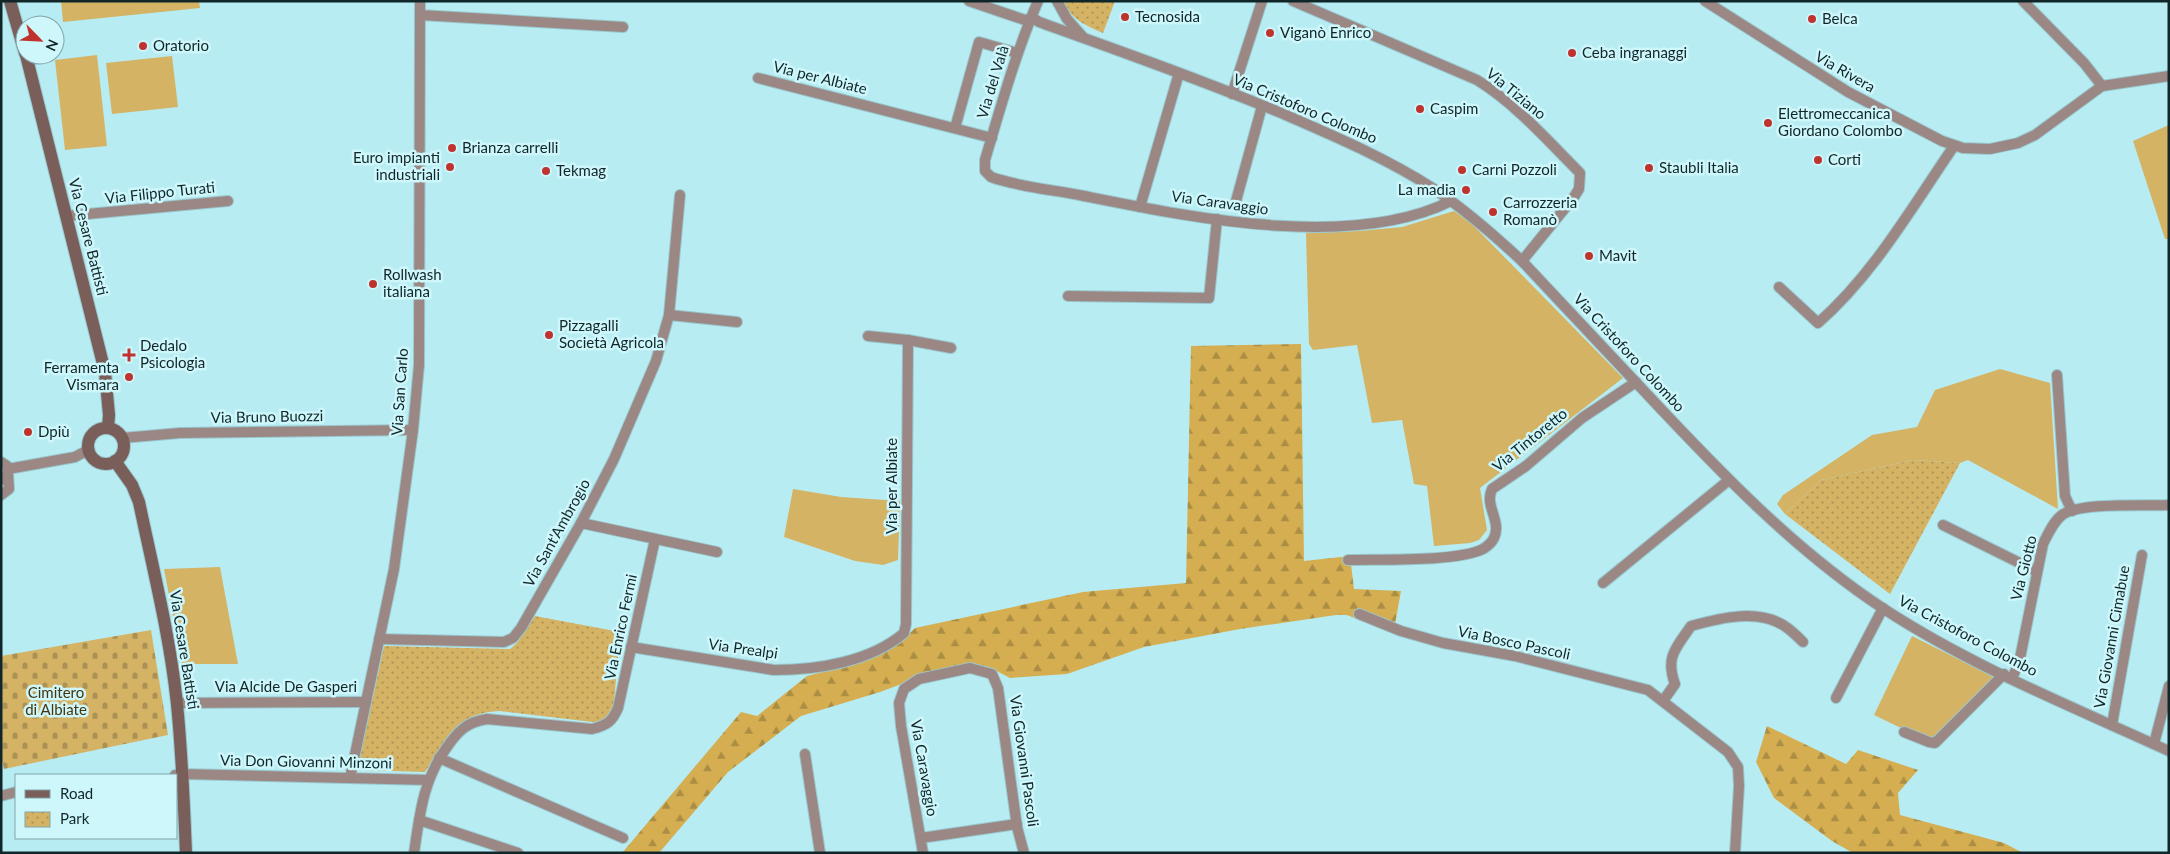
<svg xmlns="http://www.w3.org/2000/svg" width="2170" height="854" font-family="Lato,sans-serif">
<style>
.grass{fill:#d5b365}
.forest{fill:url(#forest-firs)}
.cemetery{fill:url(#cemetery-stones)}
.park{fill:url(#park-dots)}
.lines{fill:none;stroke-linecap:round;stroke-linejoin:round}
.street-casing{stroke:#9ac8ce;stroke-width:12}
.secondary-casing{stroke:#9ac8ce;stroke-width:14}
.street{stroke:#9b8885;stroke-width:10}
.secondary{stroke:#795e5a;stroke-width:12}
.poi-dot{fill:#c0322e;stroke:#cef7fc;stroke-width:2}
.labels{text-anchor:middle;stroke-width:5;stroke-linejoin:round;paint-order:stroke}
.poi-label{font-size:15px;fill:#112628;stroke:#cef7fc;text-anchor:start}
.street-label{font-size:15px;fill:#112628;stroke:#cef7fc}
.park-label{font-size:15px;fill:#45350d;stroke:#cef7fc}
</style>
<defs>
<pattern id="forest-firs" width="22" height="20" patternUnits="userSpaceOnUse" patternTransform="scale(1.25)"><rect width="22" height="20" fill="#d5ae51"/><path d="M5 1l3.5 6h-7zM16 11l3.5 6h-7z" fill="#ab8d43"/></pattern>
<pattern id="cemetery-stones" width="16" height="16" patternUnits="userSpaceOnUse" patternTransform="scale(1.25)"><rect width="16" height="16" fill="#d5b365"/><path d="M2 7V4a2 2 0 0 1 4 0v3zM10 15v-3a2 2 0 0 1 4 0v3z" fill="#ab9153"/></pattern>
<pattern id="park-dots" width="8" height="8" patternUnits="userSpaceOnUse" patternTransform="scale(1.25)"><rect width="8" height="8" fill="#d5b365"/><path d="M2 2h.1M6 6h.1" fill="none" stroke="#ab9153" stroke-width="1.8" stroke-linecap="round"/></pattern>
</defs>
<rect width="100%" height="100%" fill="#b8ecf3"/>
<!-- grass -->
<g class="grass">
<path d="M 61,1 L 199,1 L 200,8 L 63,22 Z"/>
<path d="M 97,55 L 107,146 L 65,150 L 55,60 Z"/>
<path d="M 172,56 L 178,107 L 112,114 L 106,63 Z"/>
<path d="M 2169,125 L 2169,239 L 2165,239 L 2133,141 Z"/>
<path d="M 1454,211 L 1471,223 L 1623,378 L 1480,488 L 1487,530 L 1479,540 L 1470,543 L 1434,546 L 1427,486 L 1414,484 L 1402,420 L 1372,423 L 1357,345 L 1313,350 L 1309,344 L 1306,233 L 1359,231 L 1402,227 Z"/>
<path d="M 2000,369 L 2050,383 L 2058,509 L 1968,460 L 1960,463 L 1913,460 L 1821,480 L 1785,514 L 1777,504 L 1783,495 L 1872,435 L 1917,427 L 1935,390 Z"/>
<path d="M 793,489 L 841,497 L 900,501 L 898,560 L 883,565 L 855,561 L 784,537 Z"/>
<path d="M 220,567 L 238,664 L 182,664 L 164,569 Z"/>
<path d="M 1912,636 L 1994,677 L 1930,742 L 1874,715 Z"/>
</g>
<!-- forest -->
<g class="forest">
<path d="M 1301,344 L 1304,561 L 1350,556 L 1354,589 L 1401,591 L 1395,624 L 1391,633 L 1347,615 L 1336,615 L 1240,629 L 1144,647 L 1067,674 L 1010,678 L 989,667 L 973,664 L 936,671 L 880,692 L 801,716 L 728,772 L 659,853 L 622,853 L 741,712 L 757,716 L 807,676 L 853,664 L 905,638 L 915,628 L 1083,592 L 1186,583 L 1191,346 Z"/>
<path d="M 1767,726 L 1846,764 L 1858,750 L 1918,770 L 1898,793 L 1900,815 L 2004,843 L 2023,853 L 1853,853 L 1832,841 L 1774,798 L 1756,762 Z"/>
</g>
<!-- cemetery -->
<path class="cemetery" d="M 151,630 L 168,735 L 4,769 L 1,755 L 1,656 Z"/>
<!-- park -->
<g class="park">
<path d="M 1063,1 L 1115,1 L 1103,33 C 1086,26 1071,19 1063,1 Z"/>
<path d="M 1913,460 L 1960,463 L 1890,594 L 1785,514 L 1821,480 Z"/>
<path d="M 535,616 L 620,632 L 613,714 L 601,723 L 500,711 C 456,713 447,738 425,772 L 357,770 L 384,646 L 510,649 L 517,643 Z"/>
</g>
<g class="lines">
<defs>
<g id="street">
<path d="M 969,1 L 1025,20 L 1033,18"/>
<path d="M 1038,1 C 1016,52 1001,106 985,160 L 985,171 L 991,177 C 1019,187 1055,190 1084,196 C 1189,217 1351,251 1451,201"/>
<path d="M 1057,1 L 1067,19 L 1083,37"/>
<path d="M 1293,1 L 1477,80 C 1516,104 1548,141 1580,173 L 1579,189 L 1574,197 L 1522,261"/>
<path d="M 1705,1 L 1848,92 L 1942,141 L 1963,148 L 1990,149 L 2018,143 L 2035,135 L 2102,86 L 2169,76"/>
<path d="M 2023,1 L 2084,63 L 2102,86"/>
<path d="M 420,15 L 623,27"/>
<path d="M 1033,18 L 1039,22 C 1120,51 1202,80 1281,113 C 1334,136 1386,158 1434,189 C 1466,210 1494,235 1522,261 C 1562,304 1603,347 1644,391 C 1717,469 1794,550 1884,609 C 1973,667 2073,707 2169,751"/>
<path d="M 758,78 L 992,138"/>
<path d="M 1232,94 L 1262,1"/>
<path d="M 955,128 L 979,42 L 1017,53"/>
<path d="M 1236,201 L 1262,106"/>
<path d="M 1140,207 L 1179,73"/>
<path d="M 66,216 L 228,201"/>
<path d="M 1779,287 L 1818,323 C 1874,274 1912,207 1954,146"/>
<path d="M 1068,296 L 1209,298 L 1217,219"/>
<path d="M 669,315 L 737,322"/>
<path d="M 868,336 L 908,340 L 951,348"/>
<path d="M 2057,375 L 2065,496 L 2072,511"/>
<path d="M 122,438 L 180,433 L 413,430"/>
<path d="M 1,462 L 7,466 C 9,472 7,478 1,480"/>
<path d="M 8,469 L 75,457 L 88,450"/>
<path d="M 1,495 L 9,489 L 8,472"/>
<path d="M 581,523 L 717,552"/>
<path d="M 1943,525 L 2036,571"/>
<path d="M 1348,560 C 1380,559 1457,562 1483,549 C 1488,546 1492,542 1494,538 C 1502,521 1484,506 1492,489 L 1526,466 L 1582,418 L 1636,382"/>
<path d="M 1603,583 L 1729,480"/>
<path d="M 1359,614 L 1401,631 L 1443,643 L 1515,656 L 1648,690 L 1728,752 L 1738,767 L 1739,786 L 1735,853"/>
<path d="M 379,639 L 504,642 L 513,638 L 521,628 L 581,523 L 614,459 L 656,361 L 669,315 L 680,195"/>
<path d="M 631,647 L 774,670 C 817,670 870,662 904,633 L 906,624 L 908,340"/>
<path d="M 2012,678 L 2019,663 L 2043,544 C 2048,534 2053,522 2062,515 C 2079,502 2146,506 2169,505"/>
<path d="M 1836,698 L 1883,608"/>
<path d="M 1663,701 L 1675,684 C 1665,657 1676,648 1691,626 C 1720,618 1759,608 1786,627 C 1792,631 1798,637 1803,642"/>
<path d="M 177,703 L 366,702"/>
<path d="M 2112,725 L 2142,555"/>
<path d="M 1904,732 L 1929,742 L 1935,743 L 2004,674"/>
<path d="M 2154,744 L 2169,686"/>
<path d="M 805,754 L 820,853"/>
<path d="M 439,758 L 623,838"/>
<path d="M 175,775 L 183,774 L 428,780"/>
<path d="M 350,778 L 394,569 L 413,430 L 419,365 L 420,1"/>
<path d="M 1,796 L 16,792"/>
<path d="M 419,820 L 518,853"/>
<path d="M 921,838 L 1017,824"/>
<path d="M 414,853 C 420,813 423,780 447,747 C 458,731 467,722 487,719 L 592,729 C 607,725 612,722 618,708 L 655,539"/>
<path d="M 923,853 L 901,726 L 899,703 L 904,689 L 919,679 L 970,668 L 992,674 L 998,688 L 1017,827 L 1024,853"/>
</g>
<g id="secondary">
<path d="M 10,1 L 25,53"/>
<path d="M 26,55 L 105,372 L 109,415 L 108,428"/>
<circle cx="106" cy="446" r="18"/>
<path d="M 115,461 L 132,485 L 139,502 C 153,569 170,636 177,704 C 182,754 184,803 186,853"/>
</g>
</defs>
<!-- street casing -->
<use href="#street" class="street-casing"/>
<!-- secondary casing -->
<use href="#secondary" class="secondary-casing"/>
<!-- street -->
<use href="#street" class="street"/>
<!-- secondary -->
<use href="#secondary" class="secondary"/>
</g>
<!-- markers -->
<g class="poi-dot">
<circle cx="1125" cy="17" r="5"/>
<circle cx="1812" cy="19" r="5"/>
<circle cx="1270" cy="33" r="5"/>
<circle cx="143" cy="46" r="5"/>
<circle cx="1572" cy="53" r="5"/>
<circle cx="1420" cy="109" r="5"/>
<circle cx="1768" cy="123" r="5"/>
<circle cx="452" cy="148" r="5"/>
<circle cx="1818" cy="160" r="5"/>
<circle cx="450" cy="167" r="5"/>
<circle cx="1649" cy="168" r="5"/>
<circle cx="1462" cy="170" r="5"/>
<circle cx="546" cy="171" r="5"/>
<circle cx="1466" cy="190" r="5"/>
<circle cx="1493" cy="212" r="5"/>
<circle cx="1589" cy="256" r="5"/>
<circle cx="373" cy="284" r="5"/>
<circle cx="549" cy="335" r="5"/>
<path d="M126.5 347.5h5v5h5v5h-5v5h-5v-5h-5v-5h5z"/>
<circle cx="129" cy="377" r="5"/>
<circle cx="28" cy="432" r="5"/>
</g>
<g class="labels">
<!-- poi labels -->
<g class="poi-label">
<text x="1135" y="22">Tecnosida</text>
<text x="1822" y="24">Belca</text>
<text x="1280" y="38">Viganò Enrico</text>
<text x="153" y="51">Oratorio</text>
<text x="1582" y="58">Ceba ingranaggi</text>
<text x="1430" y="114">Caspim</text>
<text x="1778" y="119">Elettromeccanica<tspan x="1778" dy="17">Giordano Colombo</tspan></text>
<text x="462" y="153">Brianza carrelli</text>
<text x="440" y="163" text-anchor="end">Euro impianti<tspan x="440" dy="17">industriali</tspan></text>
<text x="1828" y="165">Corti</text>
<text x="1659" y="173">Staubli Italia</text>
<text x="1472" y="175">Carni Pozzoli</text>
<text x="556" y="176">Tekmag</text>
<text x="1456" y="195" text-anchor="end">La madia</text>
<text x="1503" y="208">Carrozzeria<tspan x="1503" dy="17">Romanò</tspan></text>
<text x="1599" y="261">Mavit</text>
<text x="383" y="280">Rollwash<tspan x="383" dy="17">italiana</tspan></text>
<text x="559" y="331">Pizzagalli<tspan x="559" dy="17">Società Agricola</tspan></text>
<text x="140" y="351">Dedalo<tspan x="140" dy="17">Psicologia</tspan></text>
<text x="119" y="373" text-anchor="end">Ferramenta<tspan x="119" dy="17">Vismara</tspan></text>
<text x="38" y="437">Dpiù</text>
</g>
<!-- street labels -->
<g class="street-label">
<text transform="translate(1845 72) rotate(30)" y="5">Via Rivera</text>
<text transform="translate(820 78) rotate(14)" y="5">Via per Albiate</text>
<text transform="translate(993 82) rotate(-73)" y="5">Via del Valà</text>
<text transform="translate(1516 94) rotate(39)" y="5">Via Tiziano</text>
<text transform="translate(1305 109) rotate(23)" y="5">Via Cristoforo Colombo</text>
<text transform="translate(160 193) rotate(-6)" y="5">Via Filippo Turati</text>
<text transform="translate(1220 203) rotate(8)" y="5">Via Caravaggio</text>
<text transform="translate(88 237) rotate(76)" y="5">Via Cesare Battisti</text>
<text transform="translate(1629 353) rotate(47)" y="5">Via Cristoforo Colombo</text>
<text transform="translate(400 392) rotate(-86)" y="5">Via San Carlo</text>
<text transform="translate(267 417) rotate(-1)" y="5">Via Bruno Buozzi</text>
<text transform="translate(1530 440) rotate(-39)" y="5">Via Tintoretto</text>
<text transform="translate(892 486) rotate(-90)" y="5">Via per Albiate</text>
<text transform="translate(557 533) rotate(-61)" y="5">Via Sant'Ambrogio</text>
<text transform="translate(2024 568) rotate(-76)" y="5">Via Giotto</text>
<text transform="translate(621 627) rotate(-78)" y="5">Via Enrico Fermi</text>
<text transform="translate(1968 636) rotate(28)" y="5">Via Cristoforo Colombo</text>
<text transform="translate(2112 637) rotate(-80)" y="5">Via Giovanni Cimabue</text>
<text transform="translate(1514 643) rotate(12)" y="5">Via Bosco Pascoli</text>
<text transform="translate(743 649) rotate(8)" y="5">Via Prealpi</text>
<text transform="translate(184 650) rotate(81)" y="5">Via Cesare Battisti</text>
<text x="286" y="692">Via Alcide De Gasperi</text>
<text transform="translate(1024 761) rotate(82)" y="5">Via Giovanni Pascoli</text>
<text transform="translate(306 762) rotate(1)" y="5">Via Don Giovanni Minzoni</text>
<text transform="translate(924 768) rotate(80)" y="5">Via Caravaggio</text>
</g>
<!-- park labels -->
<g class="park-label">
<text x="56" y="698">Cimitero<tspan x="56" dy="17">di Albiate</tspan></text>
</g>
</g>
<!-- border -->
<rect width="2170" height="854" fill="none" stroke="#112628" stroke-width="5"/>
<!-- legend -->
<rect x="15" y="774" width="162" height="65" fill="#cef7fc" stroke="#82a3a7"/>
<rect x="25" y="790" width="25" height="8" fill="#795e5a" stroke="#82a3a7"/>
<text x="60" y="799" font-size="15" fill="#112628">Road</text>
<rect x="25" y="812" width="25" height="15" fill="url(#park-dots)" stroke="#82a3a7"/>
<text x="60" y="824" font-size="15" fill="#112628">Park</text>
<!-- north arrow -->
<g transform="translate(40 40) rotate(114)"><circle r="24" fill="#cef7fc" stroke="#82a3a7"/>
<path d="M0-4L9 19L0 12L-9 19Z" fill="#c0322e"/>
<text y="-8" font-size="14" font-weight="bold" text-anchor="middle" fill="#112628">N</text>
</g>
</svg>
